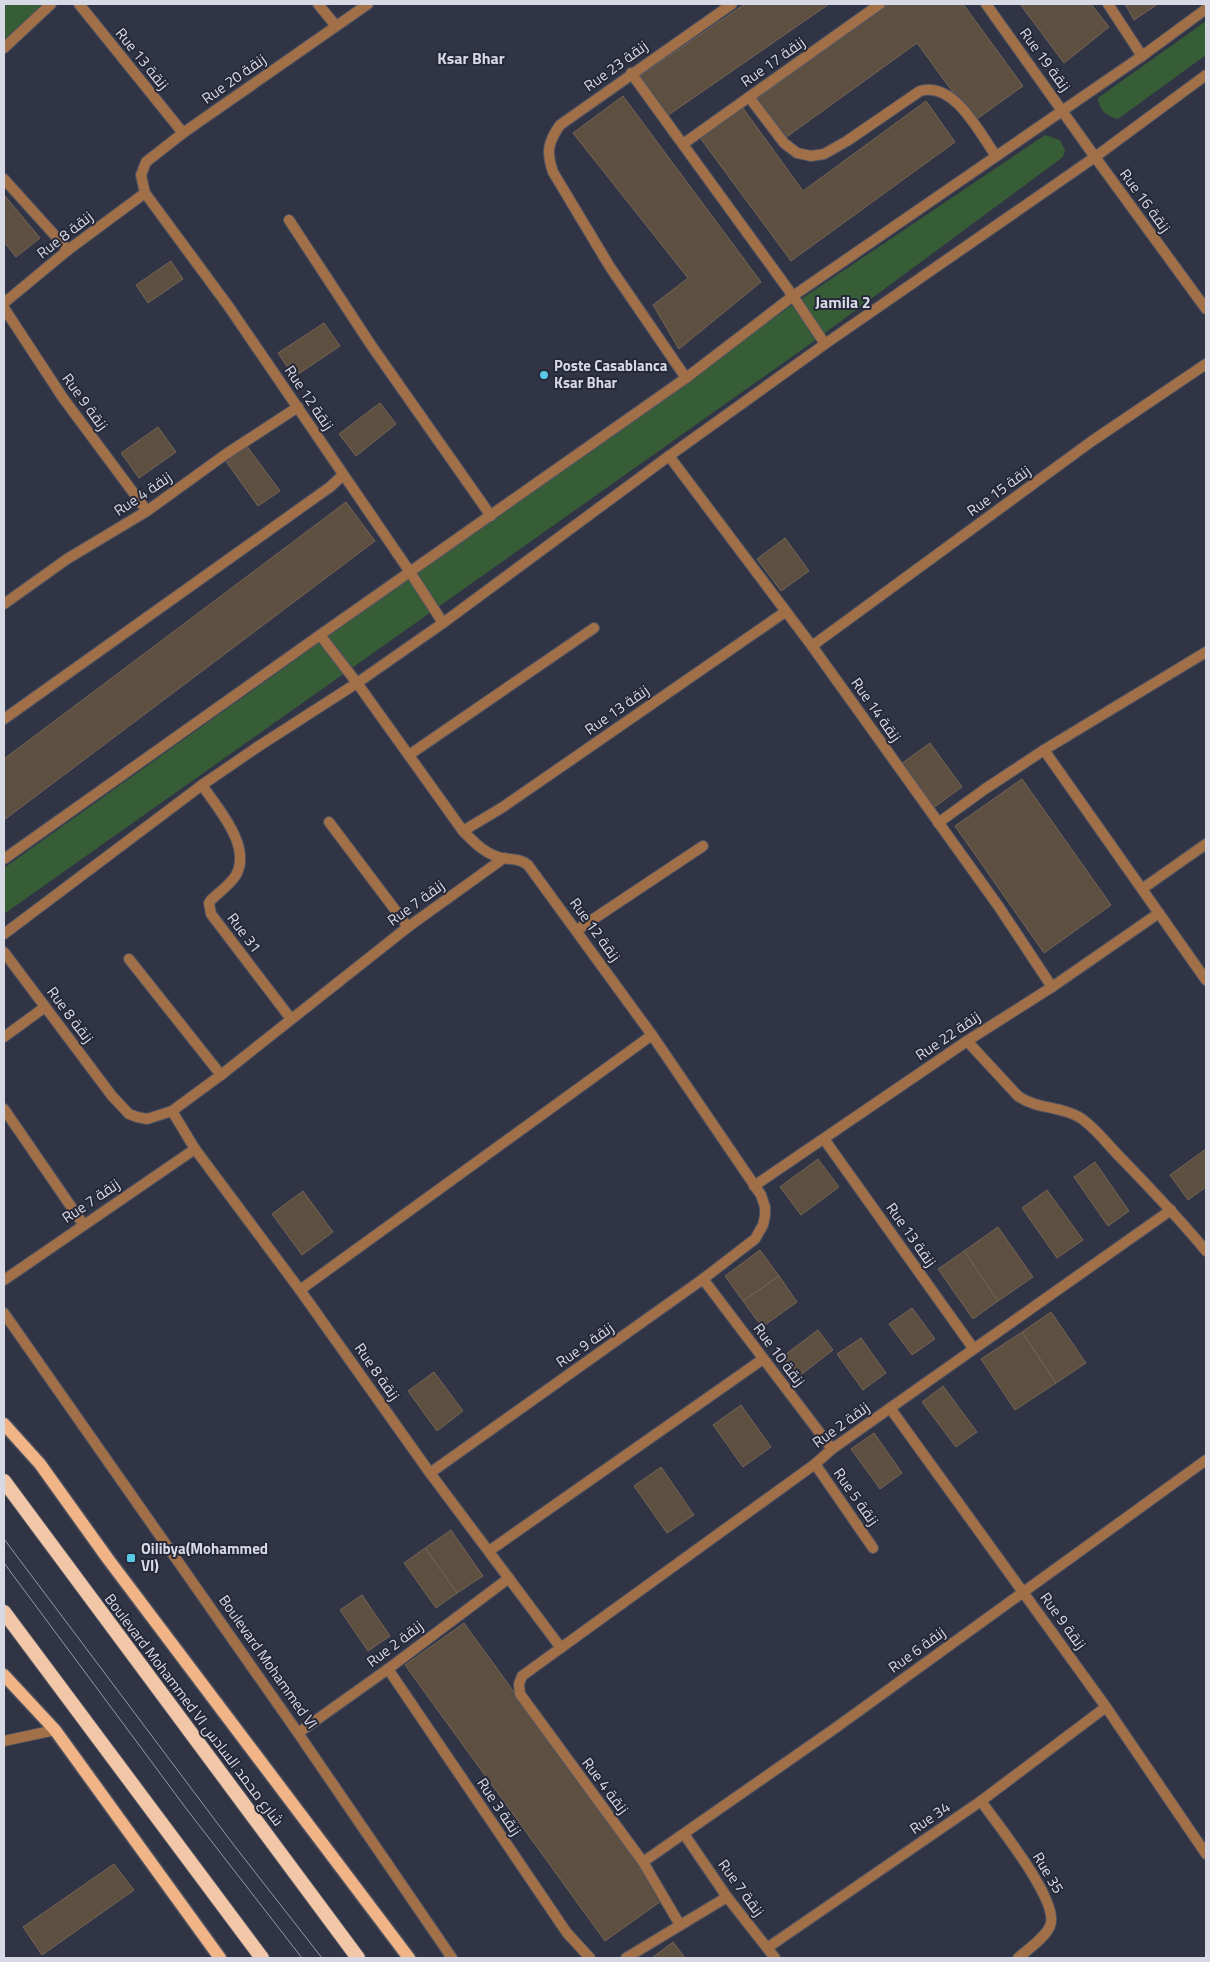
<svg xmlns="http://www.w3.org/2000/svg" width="1210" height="1962" font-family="'Titillium Web',Cairo,sans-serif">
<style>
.green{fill:#375d36}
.building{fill:#5e5041;stroke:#746657}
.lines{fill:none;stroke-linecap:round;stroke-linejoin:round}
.minor-casing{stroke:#4e5261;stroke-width:12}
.tertiary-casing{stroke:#4e5261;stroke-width:12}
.primary-casing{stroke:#4e5261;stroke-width:15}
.trunk-casing{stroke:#4e5261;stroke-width:16}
.minor{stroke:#a17049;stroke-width:10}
.tertiary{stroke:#a17049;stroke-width:10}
.primary{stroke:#f1b486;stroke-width:12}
.trunk{stroke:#f2c7a7;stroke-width:14}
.tram{stroke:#9597a4;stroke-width:1}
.poi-dot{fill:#59c8e5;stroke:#262939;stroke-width:2}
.labels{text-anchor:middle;stroke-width:4;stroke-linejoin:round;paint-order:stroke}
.street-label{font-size:15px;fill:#d7d9e4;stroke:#262939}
.poi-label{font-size:15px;font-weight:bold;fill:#d7d9e4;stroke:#262939;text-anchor:start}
.neighbourhood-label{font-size:16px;font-weight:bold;fill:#d7d9e4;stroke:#262939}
</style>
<rect width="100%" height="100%" fill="#303444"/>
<!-- green -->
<g class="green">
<path d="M 4,4 L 43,4 L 4,40 Z"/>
<path d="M 1206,21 L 1206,55 L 1118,119 C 1106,116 1099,110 1098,98 Z"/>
<path d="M 1045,135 L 1060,140 L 1065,150 L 1063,157 L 810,344 L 4,914 L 4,868 L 785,310 Z"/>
</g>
<!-- building -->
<g class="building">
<path d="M 745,4 L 829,4 L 667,116 L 637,78 Z"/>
<path d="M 889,4 L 963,4 L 1023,86 L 974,121 L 917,43 L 785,138 L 757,99 Z"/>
<path d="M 1020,4 L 1091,4 L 1109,27 L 1064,63 Z"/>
<path d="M 1125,4 L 1158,4 L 1134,20 Z"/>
<path d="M 623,96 L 761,282 L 679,349 L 653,305 L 688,278 L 573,133 Z"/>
<path d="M 926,101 L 955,142 L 791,261 L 698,135 L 740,104 L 803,191 Z"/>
<path d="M 5,196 L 40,238 L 16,257 L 4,242 L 4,197 Z"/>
<path d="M 171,261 L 183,279 L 148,303 L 136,285 Z"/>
<path d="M 324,323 L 340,346 L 294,377 L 278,353 Z"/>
<path d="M 380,403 L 396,424 L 356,456 L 339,434 Z"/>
<path d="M 158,427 L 176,452 L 139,478 L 121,453 Z"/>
<path d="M 246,445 L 280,491 L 258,506 L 225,460 Z"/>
<path d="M 346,502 L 375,541 L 4,820 L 4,759 Z"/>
<path d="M 785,538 L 809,571 L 781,591 L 757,559 Z"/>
<path d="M 930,743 L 962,787 L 933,808 L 901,764 Z"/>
<path d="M 1022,779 L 1111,905 L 1044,953 L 955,826 Z"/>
<path d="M 1206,1149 L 1206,1187 L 1188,1200 L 1170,1175 Z"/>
<path d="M 818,1159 L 839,1187 L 801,1215 L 780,1187 Z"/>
<path d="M 1095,1162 L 1129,1211 L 1108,1226 L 1074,1177 Z"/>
<path d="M 1047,1190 L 1083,1240 L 1057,1258 L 1022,1208 Z"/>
<path d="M 303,1191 L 333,1232 L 302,1255 L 272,1214 Z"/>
<path d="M 998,1227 L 1033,1277 L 998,1301 L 964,1251 Z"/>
<path d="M 760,1250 L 779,1276 L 743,1301 L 725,1276 Z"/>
<path d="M 964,1251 L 998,1301 L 973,1319 L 938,1269 Z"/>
<path d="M 779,1276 L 797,1302 L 762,1327 L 743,1301 Z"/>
<path d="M 912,1308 L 935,1339 L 912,1355 L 889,1324 Z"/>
<path d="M 1051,1312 L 1086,1363 L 1056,1383 L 1022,1332 Z"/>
<path d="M 818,1330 L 833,1350 L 798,1377 L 782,1357 Z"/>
<path d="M 1022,1332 L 1056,1383 L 1015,1410 L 981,1359 Z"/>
<path d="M 861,1338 L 886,1373 L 863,1390 L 837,1354 Z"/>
<path d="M 434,1372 L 463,1411 L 437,1431 L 408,1391 Z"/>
<path d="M 943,1386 L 977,1432 L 956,1447 L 922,1402 Z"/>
<path d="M 741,1405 L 771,1447 L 743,1467 L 713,1425 Z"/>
<path d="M 874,1433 L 902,1473 L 880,1489 L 851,1449 Z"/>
<path d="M 661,1467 L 694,1515 L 667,1533 L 634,1486 Z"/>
<path d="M 451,1530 L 483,1576 L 457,1593 L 425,1548 Z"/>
<path d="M 425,1548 L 457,1593 L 436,1608 L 404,1563 Z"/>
<path d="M 362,1595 L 390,1636 L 368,1651 L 340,1610 Z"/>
<path d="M 464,1623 L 664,1899 L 605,1941 L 405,1665 Z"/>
<path d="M 114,1864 L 134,1890 L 42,1955 L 23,1927 Z"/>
<path d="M 673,1942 L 685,1958 L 652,1958 Z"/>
</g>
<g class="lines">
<defs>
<g id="minor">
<path d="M 79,4 L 183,133"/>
<path d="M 318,4 L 336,26"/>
<path d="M 368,4 L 183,133 L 146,162 L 141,175 L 145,193 L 229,307 L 410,572 L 443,623"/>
<path d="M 986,4 L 1095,157 L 1206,309"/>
<path d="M 1108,4 L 1142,56"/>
<path d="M 4,48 L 51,4"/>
<path d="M 631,73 L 793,296 L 825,344"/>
<path d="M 749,97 L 784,143 L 797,153 L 811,156 L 824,154 L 847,141 L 920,91 C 954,81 979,132 996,156"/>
<path d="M 683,144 L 880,4"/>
<path d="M 4,179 L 68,250"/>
<path d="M 289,220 L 371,345 L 491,516"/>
<path d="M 4,303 L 68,250 L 145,193"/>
<path d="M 4,308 L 63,398 L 147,511"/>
<path d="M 686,378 L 610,267 L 553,172 C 546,152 548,142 560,125 L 732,4"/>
<path d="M 669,456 L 812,646 L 999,907 L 1052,987"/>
<path d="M 4,604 L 67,559 L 147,511 L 226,454 L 298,407"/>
<path d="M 320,635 L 357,683 L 463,831 C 475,843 485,854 502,858 C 513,860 519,858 528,865 L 652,1035 L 761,1195 L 765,1207 L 765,1216 L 763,1225 L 755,1239 L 703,1279 L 430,1473"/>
<path d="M 812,646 L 1092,441 L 1206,364"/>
<path d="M 4,719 L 330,487 L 343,475"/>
<path d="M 1044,750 L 1206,980"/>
<path d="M 409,755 L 594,628"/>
<path d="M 202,785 C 218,809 252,846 236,875 C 230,885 218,893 211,900 L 209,903 L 211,914 L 291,1019"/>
<path d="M 329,822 L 408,927"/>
<path d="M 938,823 L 985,789 L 1044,750 L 1206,652"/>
<path d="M 463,831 L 503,807 L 785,612"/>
<path d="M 1142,889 L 1206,844"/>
<path d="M 577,930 L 703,846"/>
<path d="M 4,952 L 112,1096 L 129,1114 L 137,1117 L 147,1119 L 172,1111 L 221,1075 L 408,927 L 504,858"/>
<path d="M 129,959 L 221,1075"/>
<path d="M 4,1037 L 45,1007"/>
<path d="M 967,1041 L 1018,1096 C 1038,1110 1058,1105 1079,1117 C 1095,1127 1107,1144 1120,1157 C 1150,1188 1179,1218 1206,1251"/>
<path d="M 4,1109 L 83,1224"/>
<path d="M 172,1111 L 195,1149 L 300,1290 L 430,1473 L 561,1648"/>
<path d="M 824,1139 L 973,1348"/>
<path d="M 754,1186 L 967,1041 L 1052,987 L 1159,913"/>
<path d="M 703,1279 L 832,1449"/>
<path d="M 4,1280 L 195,1149"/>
<path d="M 300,1290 L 652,1035"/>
<path d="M 4,1313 L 298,1733 L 452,1958"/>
<path d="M 890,1408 L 1106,1707 L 1206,1854"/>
<path d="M 815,1464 L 873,1548"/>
<path d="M 489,1551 L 763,1359"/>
<path d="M 388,1669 L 567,1933 L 590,1958"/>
<path d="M 298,1733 L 388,1669 L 509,1578"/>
<path d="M 4,1741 L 55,1730"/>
<path d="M 981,1801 C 996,1823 1061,1902 1050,1926 C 1045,1938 1028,1949 1018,1958"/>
<path d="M 684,1834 L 727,1897 L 775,1958"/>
<path d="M 643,1862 L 834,1729 L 1206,1460"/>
<path d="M 680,1925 L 643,1862 L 520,1694 L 519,1684 L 522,1676 L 815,1464 L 832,1449 L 1171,1210"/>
<path d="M 767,1948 L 981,1801 L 1106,1707"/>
<path d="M 626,1958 L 727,1897"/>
</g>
<g id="tertiary">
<path d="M 4,859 L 320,635 L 686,378 L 793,296 L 1142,56 L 1206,9"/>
<path d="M 4,934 L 202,785 L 259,746 L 357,683 L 443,623 L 669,456 L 825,344 L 1095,157 L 1206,75"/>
</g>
<g id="primary">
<path d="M 4,1424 L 40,1464 L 108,1559 L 409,1958"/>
<path d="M 4,1675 L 55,1730 L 220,1958"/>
</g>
<g id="trunk">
<path d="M 4,1481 L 358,1958"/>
<path d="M 4,1612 L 262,1958"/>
</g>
</defs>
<!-- minor casing -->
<use href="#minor" class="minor-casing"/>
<!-- tertiary casing -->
<use href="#tertiary" class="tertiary-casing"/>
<!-- primary casing -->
<use href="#primary" class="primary-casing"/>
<!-- trunk casing -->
<use href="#trunk" class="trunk-casing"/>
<!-- minor -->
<use href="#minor" class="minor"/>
<!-- tertiary -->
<use href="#tertiary" class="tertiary"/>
<!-- primary -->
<use href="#primary" class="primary"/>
<!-- trunk -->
<use href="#trunk" class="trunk"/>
<!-- tram -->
<g class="tram">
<path d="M 4,1539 L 233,1844 L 322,1958"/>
<path d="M 4,1563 L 188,1811 L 302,1958"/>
</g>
</g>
<!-- markers -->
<g class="poi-dot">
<circle cx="544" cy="375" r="5"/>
<rect x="126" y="1553" width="10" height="10" rx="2.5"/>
</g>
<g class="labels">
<!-- street labels -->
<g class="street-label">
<text transform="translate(142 59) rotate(51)" y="5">Rue 13 زنقة</text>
<text transform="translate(1045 60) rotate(54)" y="5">Rue 19 زنقة</text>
<text transform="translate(773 62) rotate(-35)" y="5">Rue 17 زنقة</text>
<text transform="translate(616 66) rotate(-36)" y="5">Rue 23 زنقة</text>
<text transform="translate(234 79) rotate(-35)" y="5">Rue 20 زنقة</text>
<text transform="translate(1145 201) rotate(54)" y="5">Rue 16 زنقة</text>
<text transform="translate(65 235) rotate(-38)" y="5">Rue 8 زنقة</text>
<text transform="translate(309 398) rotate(56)" y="5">Rue 12 زنقة</text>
<text transform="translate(85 402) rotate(54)" y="5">Rue 9 زنقة</text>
<text transform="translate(999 491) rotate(-36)" y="5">Rue 15 زنقة</text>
<text transform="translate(143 494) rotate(-34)" y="5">Rue 4 زنقة</text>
<text transform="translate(617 710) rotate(-35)" y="5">Rue 13 زنقة</text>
<text transform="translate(876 710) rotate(55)" y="5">Rue 14 زنقة</text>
<text transform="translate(416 903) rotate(-36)" y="5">Rue 7 زنقة</text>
<text transform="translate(595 930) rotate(54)" y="5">Rue 12 زنقة</text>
<text transform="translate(244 933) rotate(53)" y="5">Rue 31</text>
<text transform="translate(70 1015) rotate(53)" y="5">Rue 8 زنقة</text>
<text transform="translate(948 1036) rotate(-34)" y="5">Rue 22 زنقة</text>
<text transform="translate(91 1201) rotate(-34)" y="5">Rue 7 زنقة</text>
<text transform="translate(911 1235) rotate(55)" y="5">Rue 13 زنقة</text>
<text transform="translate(585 1345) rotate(-35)" y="5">Rue 9 زنقة</text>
<text transform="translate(779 1355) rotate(53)" y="5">Rue 10 زنقة</text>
<text transform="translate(377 1372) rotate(55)" y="5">Rue 8 زنقة</text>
<text transform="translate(841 1425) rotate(-36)" y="5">Rue 2 زنقة</text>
<text transform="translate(856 1497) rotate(55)" y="5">Rue 5 زنقة</text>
<text transform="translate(1063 1621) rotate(54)" y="5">Rue 9 زنقة</text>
<text transform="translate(395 1644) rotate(-37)" y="5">Rue 2 زنقة</text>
<text transform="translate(917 1650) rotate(-36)" y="5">Rue 6 زنقة</text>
<text transform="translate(268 1662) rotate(55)" y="5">Boulevard Mohammed VI</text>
<text transform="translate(194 1710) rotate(53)" y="5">Boulevard Mohammed VI شارع محمد السادس</text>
<text transform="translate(605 1786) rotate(53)" y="5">Rue 4 زنقة</text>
<text transform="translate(499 1807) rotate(56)" y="5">Rue 3 زنقة</text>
<text transform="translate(930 1818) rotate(-34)" y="5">Rue 34</text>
<text transform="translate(1048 1873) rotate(59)" y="5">Rue 35</text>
<text transform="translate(741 1888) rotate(54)" y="5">Rue 7 زنقة</text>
</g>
<!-- poi labels -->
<g class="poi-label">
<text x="554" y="371">Poste Casablanca<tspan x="554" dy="17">Ksar Bhar</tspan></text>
<text x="141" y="1554">Oilibya(Mohammed<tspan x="141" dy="17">VI)</tspan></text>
</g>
<!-- neighbourhood labels -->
<g class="neighbourhood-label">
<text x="471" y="64">Ksar Bhar</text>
<text x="843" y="308">Jamila 2</text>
</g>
</g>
<!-- border -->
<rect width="1210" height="1962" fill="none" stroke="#d7d9e4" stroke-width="10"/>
</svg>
